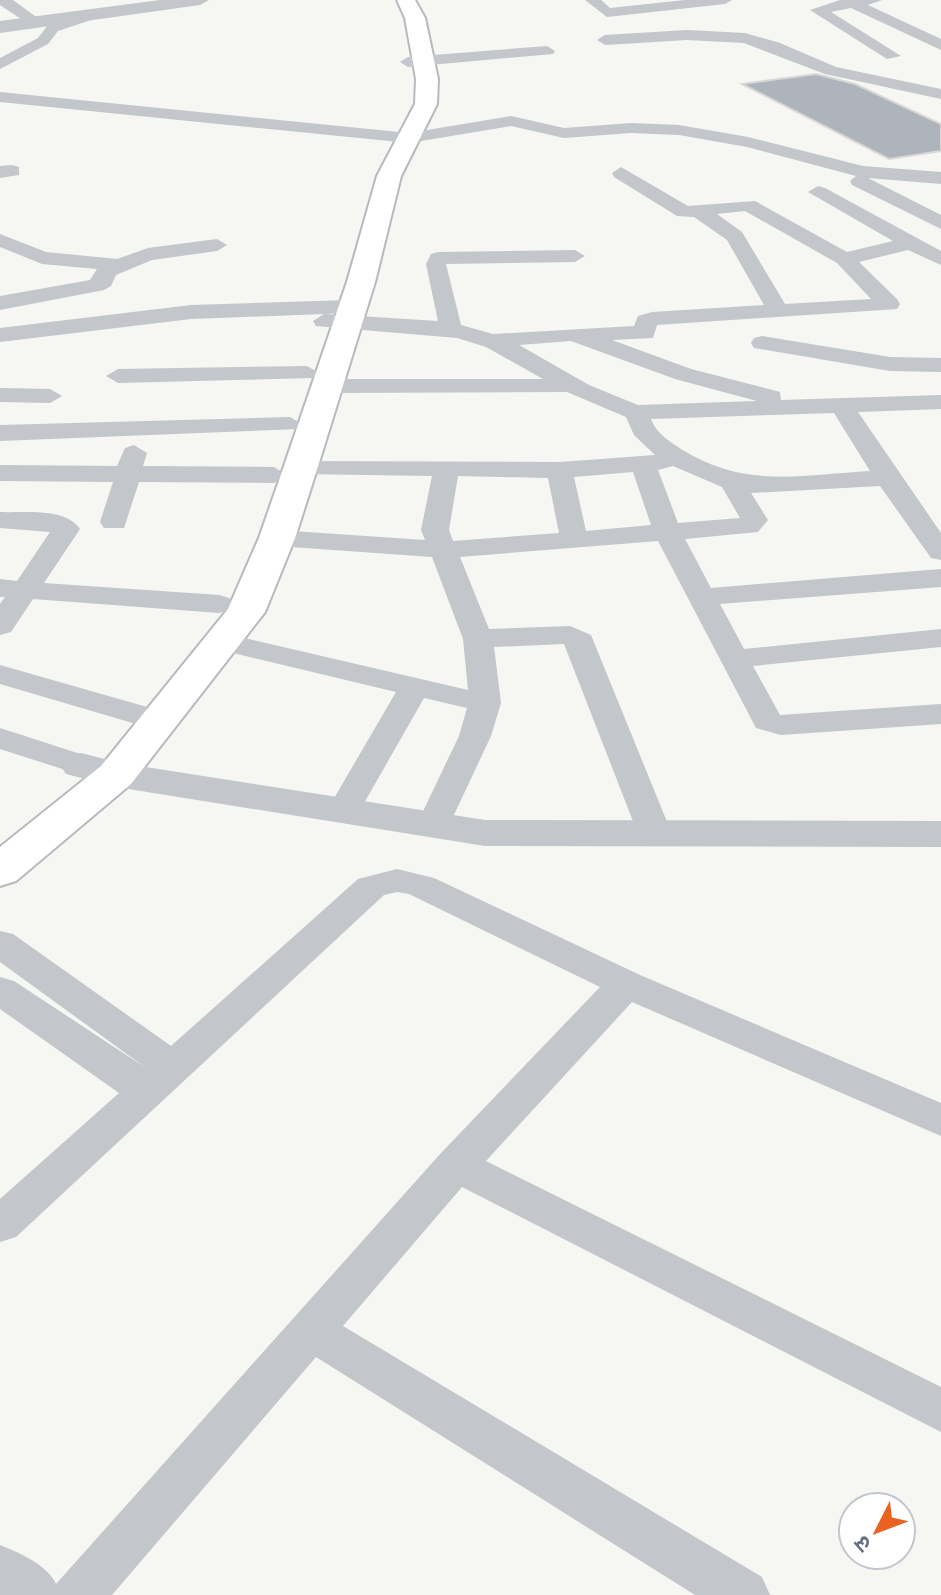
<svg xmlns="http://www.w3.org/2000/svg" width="941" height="1595" font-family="Overpass,'Noto Sans Devanagari',sans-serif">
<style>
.building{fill:#aeb4bb;stroke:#d7d7d5;stroke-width:2}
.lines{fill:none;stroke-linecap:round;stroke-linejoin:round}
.primary-casing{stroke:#b6babe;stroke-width:4}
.minor{fill:#c3c6ca;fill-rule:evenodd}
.tertiary{fill:#c3c6ca;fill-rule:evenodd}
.primary{fill:#fff;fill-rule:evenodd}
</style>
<rect width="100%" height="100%" fill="#f6f6f2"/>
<!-- building -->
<path class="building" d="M 816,74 L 855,84 L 941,124 L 941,151 L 889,159 L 742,84 Z"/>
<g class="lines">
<defs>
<path id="primary" d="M 397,0 L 415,0 L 425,18 L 438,79 L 437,104 L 401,176 L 375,282 L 318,466 L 295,538 L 265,612 L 131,784 L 16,881 L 0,886 L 0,847 L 101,766 L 228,609 L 259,538 L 284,466 L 347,282 L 377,176 L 415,104 L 416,79 L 405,18 Z"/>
</defs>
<!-- primary casing -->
<use href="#primary" class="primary-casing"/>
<!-- minor -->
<g class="minor">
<path d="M 0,0 L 13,0 L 43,22 L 30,25 L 0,5 Z"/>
<path d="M 585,0 L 601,0 L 610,8 L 685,0 L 732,0 L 725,4 L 607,17 Z"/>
<path d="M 840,0 L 882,0 L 868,5 L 941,39 L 941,50 L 851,8 L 831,12 L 901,56 L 887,59 L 810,10 Z"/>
<path d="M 86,13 L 91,14 L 91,20 L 58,31 L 48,44 L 0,69 L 0,58 L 38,38 L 48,25 Z"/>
<path d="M 687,30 L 745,33 L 780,43 L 836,67 L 941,89 L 941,99 L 825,74 L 744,43 L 687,40 L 605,45 L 597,40 L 605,35 Z"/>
<path d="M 547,46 L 555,51 L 553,54 L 408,67 L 400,62 L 408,57 Z"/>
<path d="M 0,92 L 409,133 L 511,116 L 564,128 L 631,123 L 679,125 L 748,137 L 863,166 L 941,172 L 941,184 L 868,178 L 941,215 L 941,229 L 852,185 L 850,181 L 856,176 L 747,147 L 679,135 L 631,133 L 564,138 L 511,126 L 409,143 L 0,102 Z"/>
<path d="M 12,165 L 19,167 L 19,175 L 0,178 L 0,166 Z"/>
<path d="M 621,167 L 688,206 L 755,201 L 847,252 L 893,241 L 808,192 L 818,186 L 825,188 L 941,251 L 941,265 L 908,250 L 859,262 L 897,299 L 900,304 L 897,309 L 657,325 L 653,338 L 612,340 L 691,369 L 780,392 L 781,400 L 941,395 L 941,409 L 858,412 L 941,533 L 941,560 L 931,558 L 880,486 L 751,493 L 768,520 L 758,532 L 685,539 L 711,588 L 941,569 L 941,587 L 720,604 L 744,649 L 941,629 L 941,647 L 753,666 L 780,715 L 941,704 L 941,724 L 781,735 L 756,728 L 658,541 L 460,557 L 489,629 L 570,626 L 591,635 L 672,834 L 667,842 L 655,845 L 643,842 L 638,834 L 564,644 L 494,647 L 501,703 L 491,736 L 445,834 L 433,837 L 421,834 L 416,826 L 459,736 L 467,708 L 424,698 L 355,819 L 343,822 L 331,819 L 326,812 L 396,692 L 212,648 L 208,642 L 212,636 L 223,633 L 468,690 L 463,639 L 432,557 L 277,546 L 267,544 L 263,538 L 267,532 L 277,530 L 425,540 L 421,530 L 432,476 L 301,474 L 288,466 L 292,461 L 560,462 L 655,455 L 634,435 L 626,417 L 567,392 L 327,393 L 315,386 L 327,379 L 543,379 L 486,347 L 457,338 L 316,326 L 313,321 L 324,314 L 191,319 L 0,342 L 0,328 L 191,305 L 348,300 L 359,307 L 356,312 L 326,314 L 438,321 L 426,264 L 431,254 L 438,252 L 575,250 L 585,256 L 575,262 L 446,264 L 461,325 L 493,334 L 634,326 L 638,316 L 652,312 L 764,305 L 727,240 L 694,217 L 677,216 L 614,177 L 612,173 ZM 745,211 L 837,263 L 871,299 L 785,304 L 742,232 L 717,214 ZM 571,341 L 675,379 L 757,401 L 638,405 L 589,385 L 519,345 ZM 834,413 L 870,471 C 799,475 745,489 681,449 C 669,441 656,433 651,419 ZM 673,466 L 722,487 L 740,518 L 678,523 L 658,470 ZM 633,472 L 651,525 L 586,531 L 574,477 ZM 458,476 L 548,478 L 559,533 L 453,541 L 449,530 Z"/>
<path d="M 0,234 L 46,252 L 117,259 L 148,248 L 217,239 L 227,245 L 217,251 L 152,260 L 116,275 L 111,286 L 104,290 L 0,310 L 0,296 L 90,280 L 97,269 L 42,264 L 0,247 Z"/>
<path d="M 762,336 L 890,357 L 941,358 L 941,372 L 890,371 L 754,348 L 751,343 L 754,338 Z"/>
<path d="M 307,366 L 319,373 L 315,378 L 118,383 L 106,376 L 118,369 Z"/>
<path d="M 0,388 L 50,389 L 62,396 L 50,403 L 0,402 Z"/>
<path d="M 290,417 L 302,424 L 299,429 L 0,441 L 0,425 Z"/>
<path d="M 134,445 L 147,453 L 143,466 L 274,467 L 287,475 L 274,483 L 139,482 L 124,528 L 104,528 L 100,522 L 113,482 L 0,481 L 0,465 L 117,466 L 125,448 Z"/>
<path d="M 0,512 C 24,513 65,507 80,529 L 44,583 L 219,595 L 229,598 L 234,604 L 229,610 L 219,613 L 33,599 L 11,632 L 0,635 L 0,604 L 5,597 L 0,597 L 0,579 L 17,581 L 50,532 L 0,528 Z"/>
<path d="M 0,665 L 147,707 L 152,714 L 147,721 L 136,724 L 0,684 Z"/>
<path d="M 0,728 L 93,758 L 98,765 L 93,772 L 81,775 L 0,749 Z"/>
<path d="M 397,869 L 434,878 L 640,975 L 941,1103 L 941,1136 L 632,1002 L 486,1161 L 941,1387 L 941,1432 L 462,1187 L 343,1326 L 762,1577 L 770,1595 L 695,1595 L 316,1357 L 112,1595 L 0,1595 L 0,1545 C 18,1552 48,1565 56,1584 L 441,1153 L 600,987 L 409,894 L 397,892 L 384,895 L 16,1237 L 0,1242 L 0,1199 L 119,1093 L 0,1009 L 0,977 L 14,981 L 146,1068 L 0,962 L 0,931 L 13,934 L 171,1046 L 358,879 Z"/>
</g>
<!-- tertiary -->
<g class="tertiary">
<path d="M 160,0 L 209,0 L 200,5 L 0,33 L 0,21 Z"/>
<path d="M 81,753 L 120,763 L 485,820 L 941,821 L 941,847 L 485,846 L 116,787 L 66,774 L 60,765 L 66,756 Z"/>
</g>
<!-- primary -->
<use href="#primary" class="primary"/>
</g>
<!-- north arrow -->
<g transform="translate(877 1531) rotate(228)"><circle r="38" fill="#ffffff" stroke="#c1c7ce" stroke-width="2"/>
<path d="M0-6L14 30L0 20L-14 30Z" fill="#e9621f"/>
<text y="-12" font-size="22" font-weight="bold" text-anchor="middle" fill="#647384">उ</text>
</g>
</svg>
